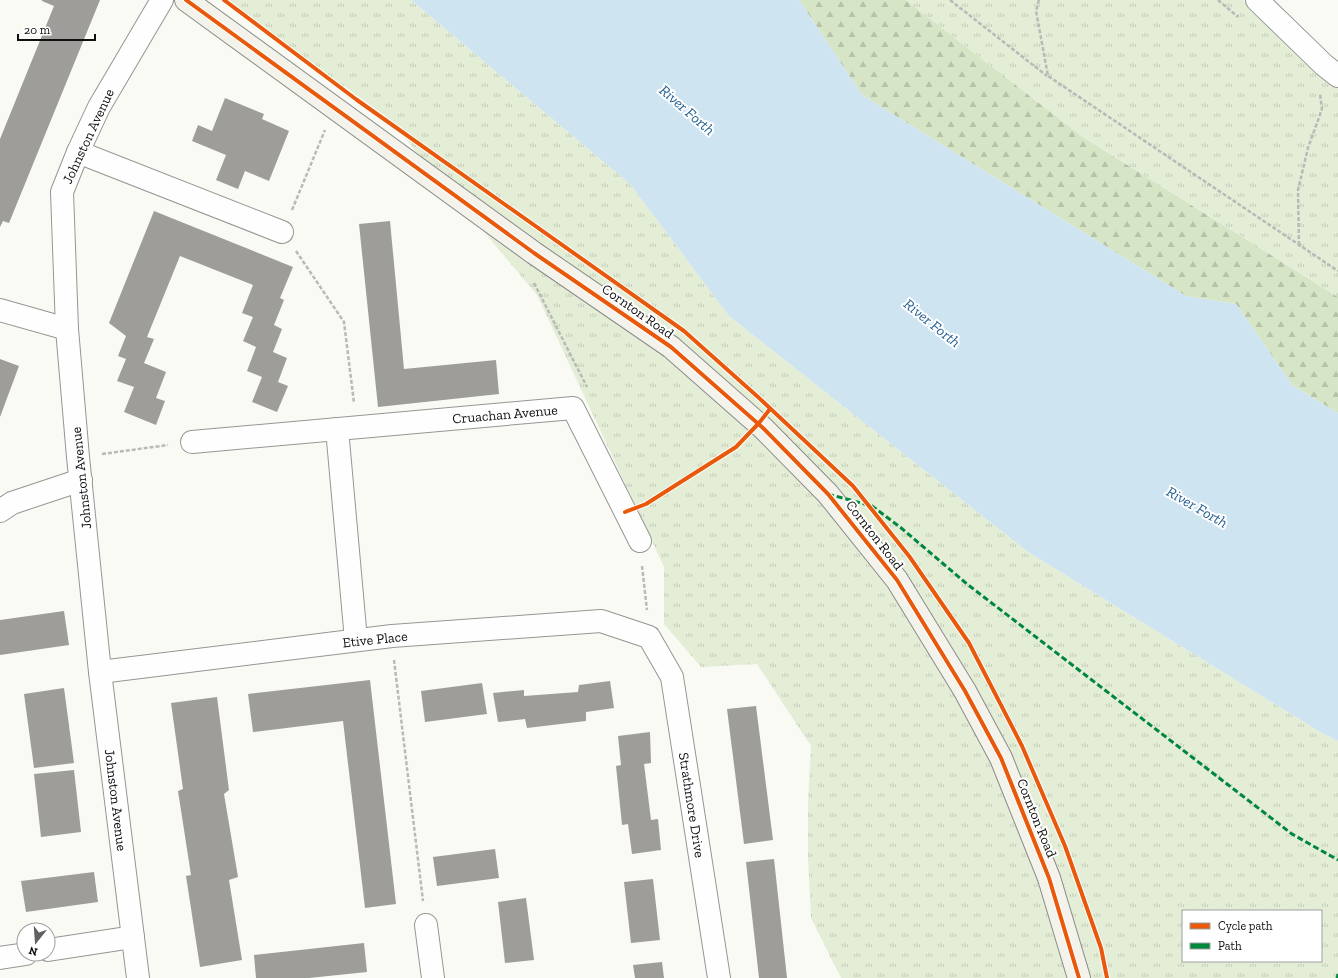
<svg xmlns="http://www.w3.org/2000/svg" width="1338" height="978" font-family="'Zilla Slab',serif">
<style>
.forest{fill:url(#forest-firs)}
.park{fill:url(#park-tufts);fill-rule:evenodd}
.water{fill:#cfe4f1}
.building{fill:#9e9d9a}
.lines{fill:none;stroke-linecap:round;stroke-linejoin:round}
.street-casing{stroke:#959593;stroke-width:24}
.secondary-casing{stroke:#8b8b89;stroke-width:24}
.path{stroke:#b9b9b8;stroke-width:2.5;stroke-dasharray:4 2;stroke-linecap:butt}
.street{stroke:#fefefe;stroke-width:22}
.secondary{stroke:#f4f3eb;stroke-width:22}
.quiet{stroke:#00873e;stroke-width:3;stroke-dasharray:6 3;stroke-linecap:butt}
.cycleway-casing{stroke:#fff;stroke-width:6}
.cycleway{stroke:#e8590c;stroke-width:4}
.labels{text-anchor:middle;stroke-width:4;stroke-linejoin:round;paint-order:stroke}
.street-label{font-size:14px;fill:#0f0f0f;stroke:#fff}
.water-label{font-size:15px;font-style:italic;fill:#256193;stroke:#fff}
</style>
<defs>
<pattern id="forest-firs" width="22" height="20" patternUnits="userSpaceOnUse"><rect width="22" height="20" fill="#d5e5c6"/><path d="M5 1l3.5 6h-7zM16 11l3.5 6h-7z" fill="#b6c3a9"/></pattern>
<pattern id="park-tufts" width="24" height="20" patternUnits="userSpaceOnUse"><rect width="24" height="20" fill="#e4eed7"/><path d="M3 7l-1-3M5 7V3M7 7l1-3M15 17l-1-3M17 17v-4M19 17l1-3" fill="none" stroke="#c2cbb7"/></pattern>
</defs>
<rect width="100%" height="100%" fill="#fafaf5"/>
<!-- forest -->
<path class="forest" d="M 799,0 L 906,0 L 1083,137 L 1338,297 L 1338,413 L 1293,386 L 1236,304 L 1186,296 L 862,95 Z"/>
<!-- park -->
<g class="park">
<path d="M 225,0 L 411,0 L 630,184 L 729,316 L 1028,552 L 1322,733 L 1338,741 L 1338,978 L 841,978 L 811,918 L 808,859 L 808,804 L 811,746 L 757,664 L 701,667 L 664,624 L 664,567 L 537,295 L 388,118 ZM 1183,911 L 1321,911 L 1321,961 L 1183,961 Z"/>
<path d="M 906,0 L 1243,0 L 1338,85 L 1338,297 L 1083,137 Z"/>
</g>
<!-- water -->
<path class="water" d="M 411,0 L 799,0 L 862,95 L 1186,296 L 1236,304 L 1293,386 L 1338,413 L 1338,741 L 1322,733 L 1028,552 L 729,316 L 630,184 Z"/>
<!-- building -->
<g class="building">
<path d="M 42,0 L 100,0 L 9,223 L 3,221 L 0,227 L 0,139 L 54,6 L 42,1 Z"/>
<path d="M 225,98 L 264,114 L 262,119 L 289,131 L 269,181 L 245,171 L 238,189 L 216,180 L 226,155 L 192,141 L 198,125 L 212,131 Z"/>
<path d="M 154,211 L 293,267 L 280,298 L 284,300 L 274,325 L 282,329 L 273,352 L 287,358 L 278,382 L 288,386 L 277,412 L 252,402 L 262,377 L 247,371 L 256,347 L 243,341 L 253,317 L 242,313 L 253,285 L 180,256 L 147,337 L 154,339 L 144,363 L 166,372 L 156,398 L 165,401 L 156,425 L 124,412 L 134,387 L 117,381 L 126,359 L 118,356 L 126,336 L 109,323 Z"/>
<path d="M 390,221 L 404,369 L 496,360 L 499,394 L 378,407 L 359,224 Z"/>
<path d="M 0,359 L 19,366 L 0,417 Z"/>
<path d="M 64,611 L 69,645 L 0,655 L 0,620 Z"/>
<path d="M 370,680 L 396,904 L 365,908 L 343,721 L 253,732 L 248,694 Z"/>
<path d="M 610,681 L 614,708 L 586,712 L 586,721 L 527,728 L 525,719 L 498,722 L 493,693 L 524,690 L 524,696 L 578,692 L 579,685 Z"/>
<path d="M 482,683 L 487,714 L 425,722 L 421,691 Z"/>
<path d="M 64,688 L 74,763 L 34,768 L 24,694 Z"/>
<path d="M 217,697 L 229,790 L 224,794 L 238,877 L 229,880 L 242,960 L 200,967 L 186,876 L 191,875 L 178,791 L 183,789 L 171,703 Z"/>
<path d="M 756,706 L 773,840 L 744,844 L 727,709 Z"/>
<path d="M 650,732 L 651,763 L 644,764 L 651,820 L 658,819 L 661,850 L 632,854 L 628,824 L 622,825 L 616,766 L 621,765 L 618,736 Z"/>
<path d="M 74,770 L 81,832 L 41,837 L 34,774 Z"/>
<path d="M 495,849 L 499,878 L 437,886 L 433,857 Z"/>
<path d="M 774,859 L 787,978 L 759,978 L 746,862 Z"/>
<path d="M 94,872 L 98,902 L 26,912 L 21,881 Z"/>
<path d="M 653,879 L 660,940 L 631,943 L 624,882 Z"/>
<path d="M 526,898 L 534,960 L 505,963 L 498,902 Z"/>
<path d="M 364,943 L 367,972 L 309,978 L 256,978 L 254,955 Z"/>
<path d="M 662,962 L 664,978 L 635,978 L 633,965 Z"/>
</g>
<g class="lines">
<defs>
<g id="street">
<path d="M 1257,0 L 1324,65 L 1338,76"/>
<path d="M 78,152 L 282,232"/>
<path d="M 0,310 L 67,329"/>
<path d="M 337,429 L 356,640"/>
<path d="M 192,442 L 573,408 L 640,541"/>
<path d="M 0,511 L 12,503 L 81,480"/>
<path d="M 100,672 L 392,636 L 601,621 L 649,637 L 672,677 L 719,978"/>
<path d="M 426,925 L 433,978"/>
<path d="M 48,950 L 133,937"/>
<path d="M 0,958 L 26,954"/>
<path d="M 138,978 L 100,672 L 78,457 L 67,329 L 62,192 L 78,152 L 99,107 L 162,0"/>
</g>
<path id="secondary" d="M 186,0 L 534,253 L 671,347 L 763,428 L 828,494 L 897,580 L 965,691 L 1001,758 L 1049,878 L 1079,978"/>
</defs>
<!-- street casing -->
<use href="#street" class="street-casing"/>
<!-- secondary casing -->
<use href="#secondary" class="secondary-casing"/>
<!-- path -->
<g class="path">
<path d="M 950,0 L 1047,76"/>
<path d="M 1039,0 L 1036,11 L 1048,76 L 1338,271"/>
<path d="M 1218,0 L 1238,17"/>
<path d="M 292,210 L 325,130"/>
<path d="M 1299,245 L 1298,190 L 1308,148 L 1322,109 L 1320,94"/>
<path d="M 296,251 L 344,322 L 354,403"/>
<path d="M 534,283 L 587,387"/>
<path d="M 102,454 L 168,445"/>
<path d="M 642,566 L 647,610"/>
<path d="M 394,660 L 423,901"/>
</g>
<!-- street -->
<use href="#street" class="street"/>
<!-- secondary -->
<use href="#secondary" class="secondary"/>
<!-- quiet -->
<g class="quiet">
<path d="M 828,494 L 872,506 L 900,527 L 967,584 L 1292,834 L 1338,860"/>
<path d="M 1337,978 L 1338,974"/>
</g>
<defs>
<g id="cycleway">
<path d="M 186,0 L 534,253 L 671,347 L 763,428 L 828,494 L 897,580 L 965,691 L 1001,758 L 1049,878 L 1079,978"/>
<path d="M 224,0 L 357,100 L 684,331 L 758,397 L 853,486 L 909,556 L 969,643 L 1022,746 L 1065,846 L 1101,948 L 1107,978"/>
<path d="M 625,512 L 646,504 L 736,447 L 759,423 L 770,409"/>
</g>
</defs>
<!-- cycleway casing -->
<use href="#cycleway" class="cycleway-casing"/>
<!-- cycleway -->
<use href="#cycleway" class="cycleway"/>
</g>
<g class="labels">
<!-- street labels -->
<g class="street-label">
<text transform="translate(88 136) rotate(-65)" y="5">Johnston Avenue</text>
<text transform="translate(638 311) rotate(35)" y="5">Cornton Road</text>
<text transform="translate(505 414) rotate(-5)" y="5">Cruachan Avenue</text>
<text transform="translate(81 478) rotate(-96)" y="5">Johnston Avenue</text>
<text transform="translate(875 535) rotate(52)" y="5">Cornton Road</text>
<text transform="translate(375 639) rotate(-6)" y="5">Etive Place</text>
<text transform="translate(116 800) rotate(83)" y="5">Johnston Avenue</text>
<text transform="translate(692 805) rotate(81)" y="5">Strathmore Drive</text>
<text transform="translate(1037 818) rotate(68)" y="5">Cornton Road</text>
</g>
<!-- water labels -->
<g class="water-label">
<text transform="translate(687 110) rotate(41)" y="5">River Forth</text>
<text transform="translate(932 323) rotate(39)" y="5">River Forth</text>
<text transform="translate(1197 507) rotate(30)" y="5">River Forth</text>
</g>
</g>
<!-- legend -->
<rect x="1182" y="910" width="140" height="52" fill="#ffffff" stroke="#9f9f9f"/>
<rect x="1190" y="923" width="20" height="6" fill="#e8590c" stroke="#9f9f9f"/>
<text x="1218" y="930" font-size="12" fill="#0f0f0f">Cycle path</text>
<rect x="1190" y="943" width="20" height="6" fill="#00873e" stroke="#9f9f9f"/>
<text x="1218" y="950" font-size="12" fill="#0f0f0f">Path</text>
<!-- north arrow -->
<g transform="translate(36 942) rotate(197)"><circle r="19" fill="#ffffff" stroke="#9f9f9f"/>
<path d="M0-3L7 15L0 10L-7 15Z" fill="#616160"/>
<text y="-6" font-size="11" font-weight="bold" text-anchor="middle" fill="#0f0f0f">N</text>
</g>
<!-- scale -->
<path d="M18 34v6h77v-6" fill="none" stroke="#0f0f0f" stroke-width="2"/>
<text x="24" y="34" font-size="12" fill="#0f0f0f" stroke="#ffffff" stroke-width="3" paint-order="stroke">20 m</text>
</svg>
